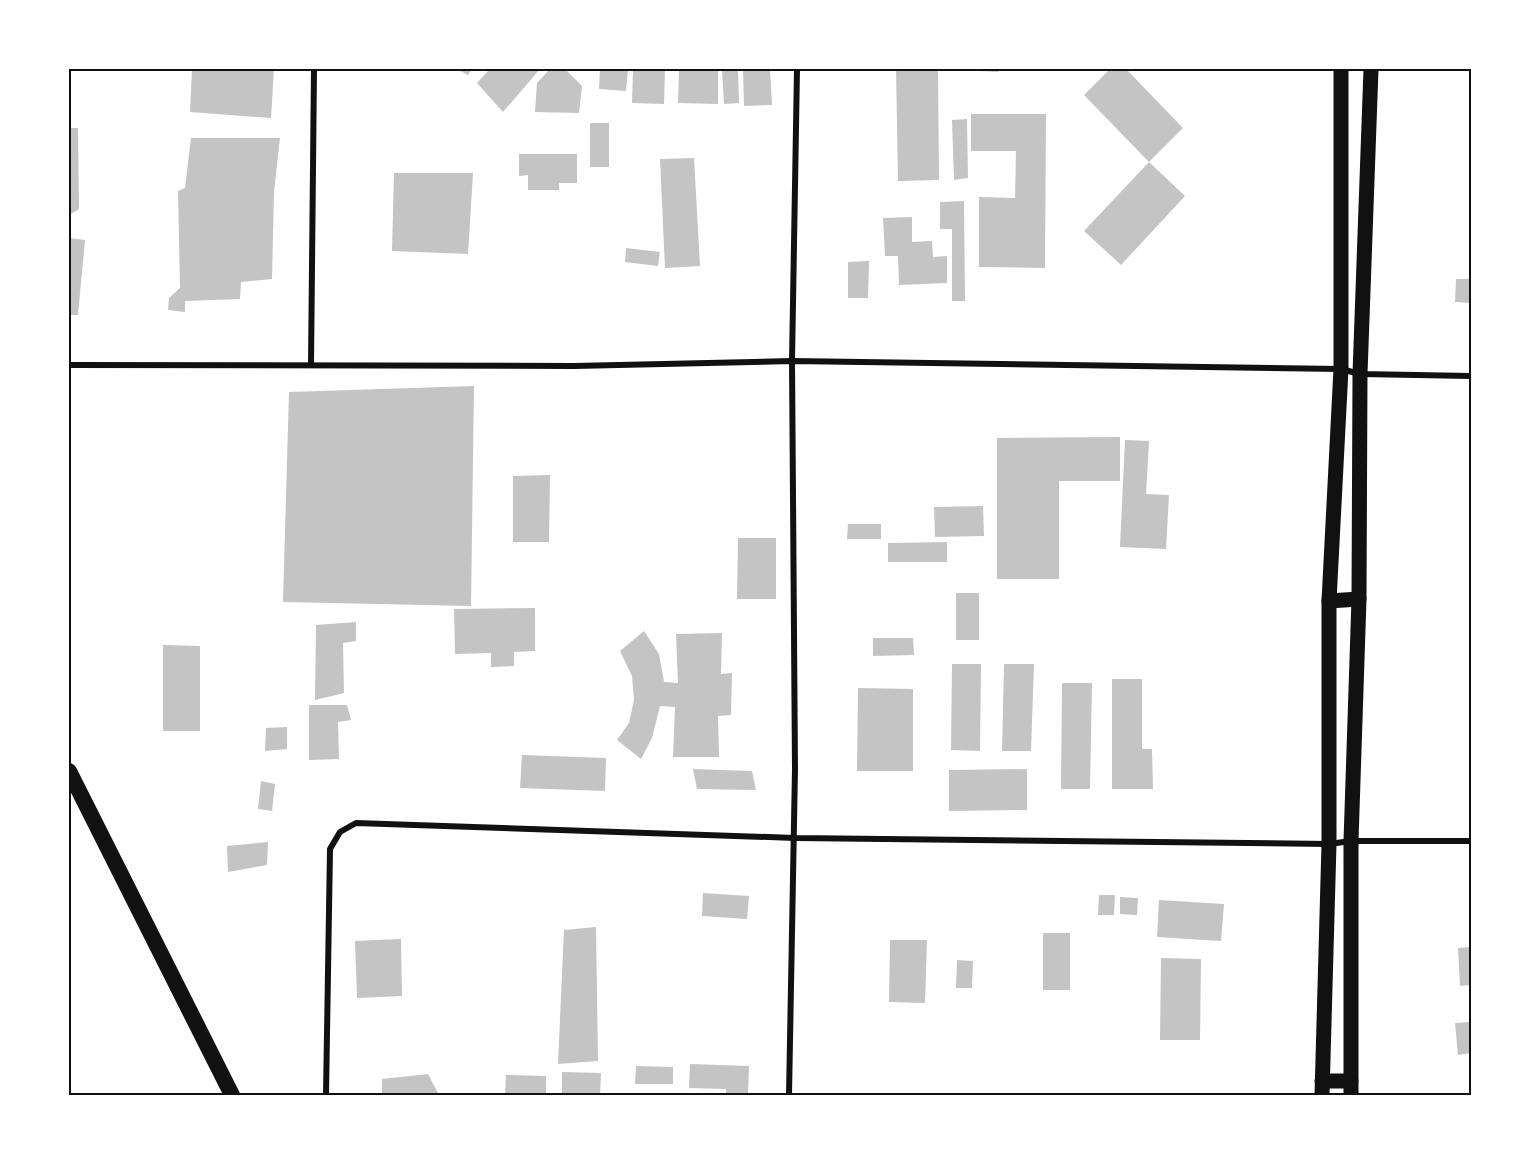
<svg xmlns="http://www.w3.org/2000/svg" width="1540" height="1164" font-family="Merriweather,serif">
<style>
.building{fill:#c4c4c4}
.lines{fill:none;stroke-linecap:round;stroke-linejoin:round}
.minor{stroke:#111;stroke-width:6}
.primary{stroke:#111;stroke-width:15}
.trunk{stroke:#111;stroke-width:16}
.neatline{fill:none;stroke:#111;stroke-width:2}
</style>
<rect width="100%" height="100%" fill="#fff"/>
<!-- building -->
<g class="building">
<path d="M 192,69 L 274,69 L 271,118 L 190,112 Z"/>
<path d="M 456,69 L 472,69 L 468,75 Z"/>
<path d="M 490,69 L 540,69 L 503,112 L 477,83 Z"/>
<path d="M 550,69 L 565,69 L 582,86 L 579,113 L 535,112 L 537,83 Z"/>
<path d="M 600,69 L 628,69 L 626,91 L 599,89 Z"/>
<path d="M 633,69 L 665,69 L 664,104 L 632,103 Z"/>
<path d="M 679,69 L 718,69 L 718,104 L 678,103 Z"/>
<path d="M 722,69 L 738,69 L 739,103 L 724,104 Z"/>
<path d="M 743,69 L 770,69 L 772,105 L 744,106 Z"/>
<path d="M 896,69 L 938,69 L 939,180 L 898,181 Z"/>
<path d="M 980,69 L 999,69 L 998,72 L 980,71 Z"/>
<path d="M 1110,69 L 1126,69 L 1183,128 L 1149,162 L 1084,95 Z"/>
<path d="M 971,114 L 1046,114 L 1045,268 L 979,267 L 979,197 L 1015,198 L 1016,151 L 971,151 Z"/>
<path d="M 967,119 L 968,178 L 954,180 L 952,120 Z"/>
<rect x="590" y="123" width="19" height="44"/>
<path d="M 69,128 L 78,128 L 79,209 L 69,215 Z"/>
<path d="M 191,138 L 280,138 L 274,192 L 272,279 L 241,282 L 240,299 L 185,301 L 185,312 L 168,310 L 169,298 L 180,288 L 178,191 L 185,188 Z"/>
<path d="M 519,154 L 577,154 L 577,183 L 559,183 L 559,190 L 528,190 L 528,175 L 519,176 Z"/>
<path d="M 694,158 L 700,266 L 665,268 L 660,159 Z"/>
<path d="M 1149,162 L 1185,196 L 1121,265 L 1084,231 Z"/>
<path d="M 394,173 L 473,173 L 468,254 L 392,251 Z"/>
<path d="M 964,201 L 965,301 L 952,301 L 952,229 L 940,229 L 940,202 Z"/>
<path d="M 912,217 L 912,242 L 932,241 L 933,257 L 947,256 L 947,283 L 899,285 L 898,256 L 885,256 L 883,218 Z"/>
<path d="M 69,238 L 85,240 L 78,315 L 69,315 Z"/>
<path d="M 626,248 L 660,252 L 658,266 L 625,262 Z"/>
<path d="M 869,261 L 868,298 L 848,298 L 848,262 Z"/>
<path d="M 1456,279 L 1471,279 L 1471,303 L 1455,302 Z"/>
<path d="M 474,386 L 471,606 L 283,602 L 289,392 Z"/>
<path d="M 1120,437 L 1120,481 L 1059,481 L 1059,579 L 997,579 L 997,438 Z"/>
<path d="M 1125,440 L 1149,441 L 1146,494 L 1169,495 L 1166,549 L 1120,547 Z"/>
<path d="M 550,475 L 549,542 L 513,542 L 513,476 Z"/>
<path d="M 983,506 L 984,536 L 935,537 L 934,507 Z"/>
<path d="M 848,524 L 881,524 L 881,539 L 847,539 Z"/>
<path d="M 738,538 L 776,538 L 776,599 L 737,599 Z"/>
<path d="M 947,542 L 947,562 L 888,562 L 888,543 Z"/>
<rect x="956" y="593" width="23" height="47"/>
<path d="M 535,608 L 535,651 L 514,652 L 514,666 L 491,667 L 491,653 L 455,654 L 454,609 Z"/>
<path d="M 356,622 L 356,641 L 343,643 L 344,693 L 315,700 L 316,625 Z"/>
<path d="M 644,631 L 659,654 L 664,682 L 678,683 L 676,634 L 722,633 L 721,674 L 732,673 L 731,715 L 718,716 L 719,757 L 673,757 L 675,707 L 660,706 L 652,738 L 641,759 L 617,740 L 629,723 L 634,700 L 632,676 L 620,651 Z"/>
<path d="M 873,638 L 913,638 L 914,655 L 873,656 Z"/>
<path d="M 163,645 L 200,646 L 200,731 L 163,731 Z"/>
<path d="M 952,664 L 981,664 L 980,751 L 951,750 Z"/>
<path d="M 1004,664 L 1034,664 L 1031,751 L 1002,751 Z"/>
<path d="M 1112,679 L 1142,679 L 1142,749 L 1152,749 L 1153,789 L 1112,789 Z"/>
<path d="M 1062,683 L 1092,683 L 1090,789 L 1061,789 Z"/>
<path d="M 858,688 L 913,689 L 913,771 L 857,771 Z"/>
<path d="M 309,705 L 347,705 L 351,720 L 338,722 L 339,759 L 309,760 Z"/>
<path d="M 287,727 L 287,749 L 265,751 L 266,728 Z"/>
<path d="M 522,755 L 606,758 L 605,791 L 520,788 Z"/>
<path d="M 693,769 L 752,771 L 756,790 L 697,789 Z"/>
<path d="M 1027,769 L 1027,810 L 949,811 L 949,770 Z"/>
<path d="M 261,781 L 275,784 L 272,811 L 258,809 Z"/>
<path d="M 268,842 L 267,865 L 228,872 L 227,846 Z"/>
<path d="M 703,893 L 749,896 L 747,919 L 702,916 Z"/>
<path d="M 1099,895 L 1115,895 L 1114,915 L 1098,915 Z"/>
<path d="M 1120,897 L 1138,898 L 1137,915 L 1120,914 Z"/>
<path d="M 1159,900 L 1224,904 L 1221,941 L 1157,937 Z"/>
<path d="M 596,927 L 598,1061 L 558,1064 L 564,930 Z"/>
<rect x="1043" y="933" width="27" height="57"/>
<path d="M 401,939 L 402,996 L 357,998 L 355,941 Z"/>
<path d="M 890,940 L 927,940 L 925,1003 L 889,1002 Z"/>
<path d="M 1471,947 L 1471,985 L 1460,986 L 1458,948 Z"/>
<path d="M 1161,958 L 1201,959 L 1200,1040 L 1160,1040 Z"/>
<path d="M 957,960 L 973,961 L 972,988 L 956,988 Z"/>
<path d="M 1471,1022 L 1471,1053 L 1458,1055 L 1455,1023 Z"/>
<path d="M 690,1064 L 749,1066 L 748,1095 L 726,1095 L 726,1089 L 689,1088 Z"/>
<path d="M 636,1066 L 673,1067 L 673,1084 L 635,1084 Z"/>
<path d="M 562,1072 L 601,1073 L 600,1095 L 562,1095 Z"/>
<path d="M 428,1074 L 439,1095 L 382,1095 L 382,1079 Z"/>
<path d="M 506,1075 L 546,1076 L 546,1095 L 505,1095 Z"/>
</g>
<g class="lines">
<!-- minor -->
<g class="minor">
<path d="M 69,365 L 574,366 L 792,361 L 1341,369 L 1360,374 L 1471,376"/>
<path d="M 311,365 L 314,69"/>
<path d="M 326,1095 L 330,849 L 340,832 L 356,823 L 795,838 L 1329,844 L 1351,841 L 1471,841"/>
<path d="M 789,1095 L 795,769 L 792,361 L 797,69"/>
</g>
<!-- primary -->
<g class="primary">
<path d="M 1329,601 L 1359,599"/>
<path d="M 1322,1081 L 1351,1081"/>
<path d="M 1322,1095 L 1329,844 L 1329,601 L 1341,369 L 1341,69"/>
<path d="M 1351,1095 L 1351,841 L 1359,599 L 1360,374 L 1371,69"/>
</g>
<!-- trunk -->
<path class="trunk" d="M 69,771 L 232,1095"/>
</g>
<!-- border -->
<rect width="1540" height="1164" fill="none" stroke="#ffffff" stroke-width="141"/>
<rect x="70" y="70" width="1400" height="1024" class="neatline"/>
</svg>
